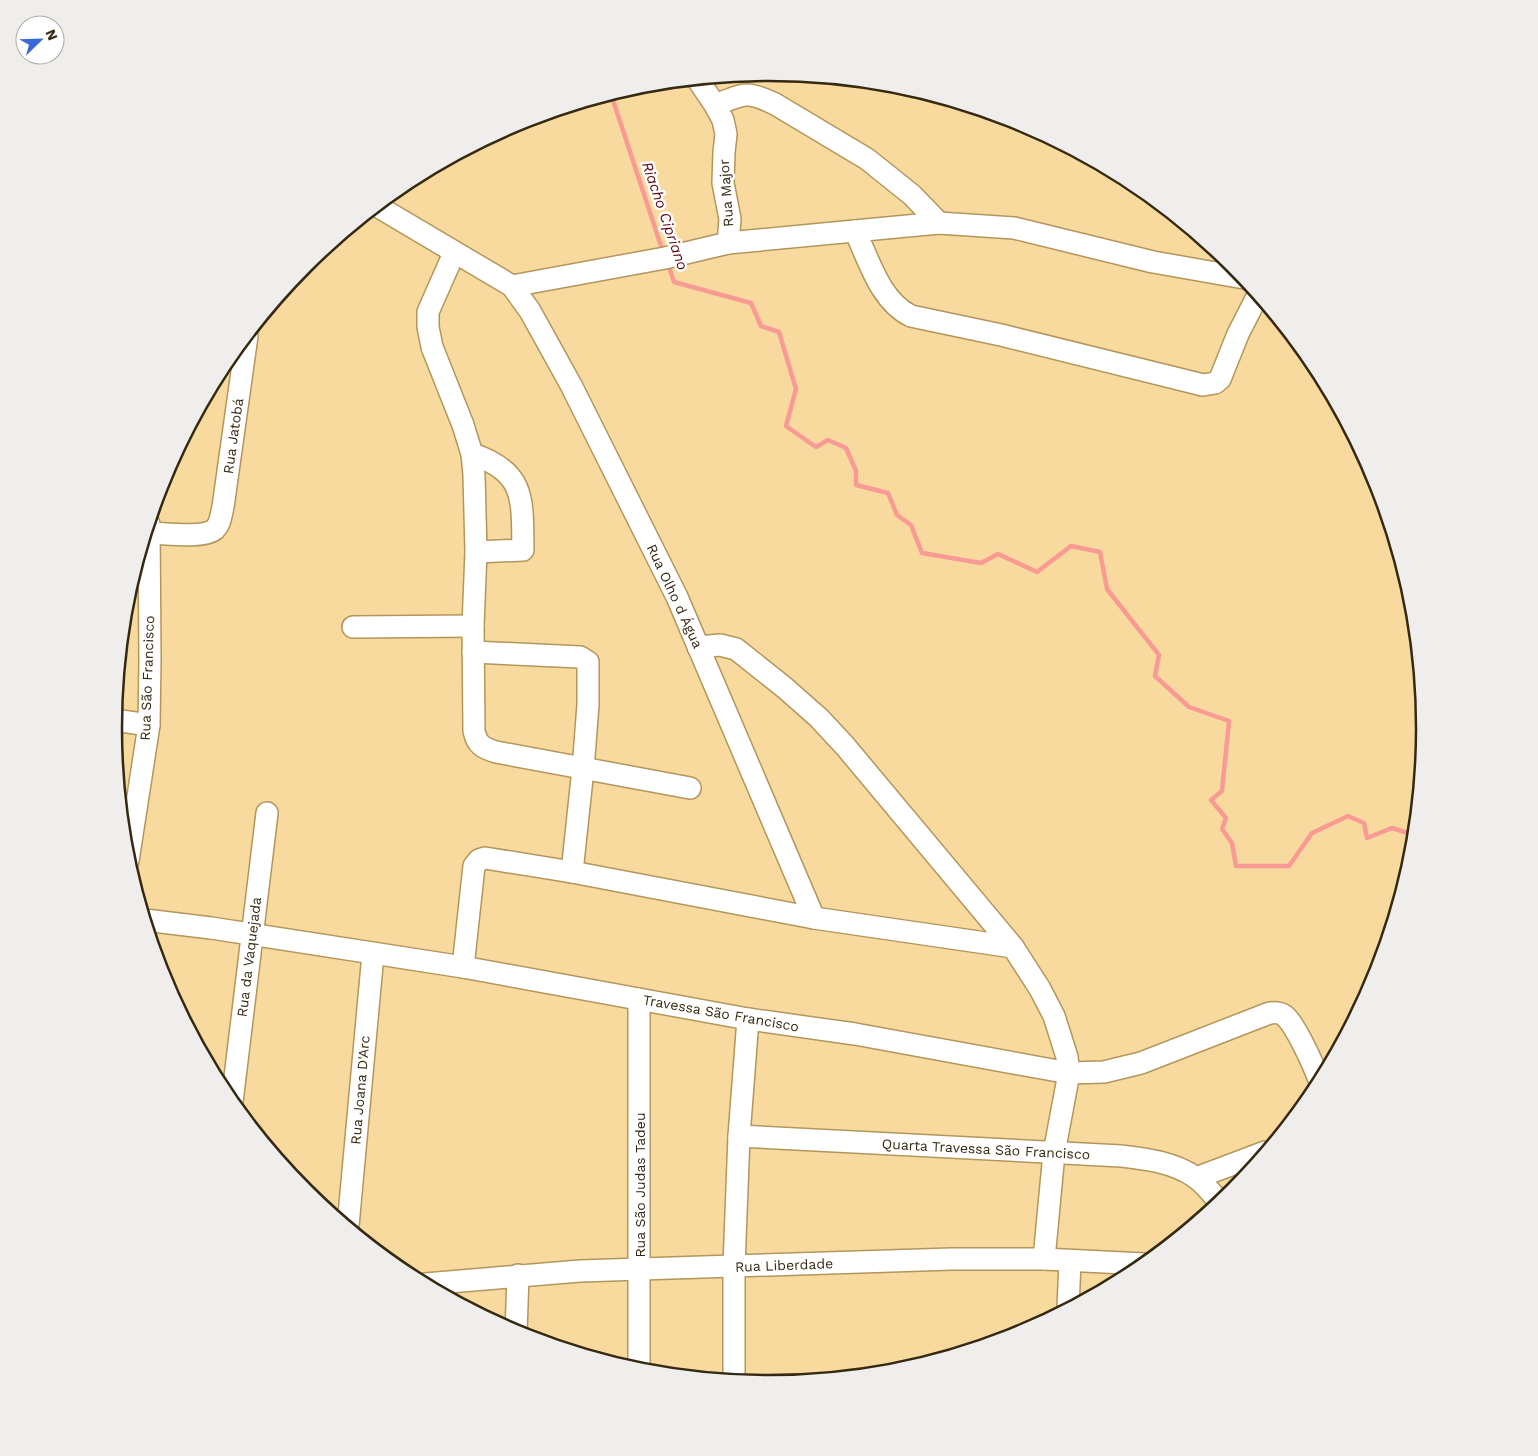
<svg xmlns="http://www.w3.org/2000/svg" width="1538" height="1456" font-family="'Work Sans',sans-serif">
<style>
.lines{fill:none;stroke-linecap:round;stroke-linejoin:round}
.stream{stroke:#f99b94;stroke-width:4.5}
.minor-casing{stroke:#b3965c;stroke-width:24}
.minor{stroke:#fff;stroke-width:21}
.labels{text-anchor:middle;stroke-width:5;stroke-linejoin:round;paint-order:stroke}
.street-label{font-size:14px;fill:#352911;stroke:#fff}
.water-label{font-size:15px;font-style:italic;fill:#59030c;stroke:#fff}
.rim{fill:none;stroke:#352911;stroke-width:2.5}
</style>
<rect width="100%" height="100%" fill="#f8da9e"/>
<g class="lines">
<!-- stream -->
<g class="stream">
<path d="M 611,94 L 663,252"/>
<path d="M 668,264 L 674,282 L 751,303 L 761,326 L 779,332 L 796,389 L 786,426 L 816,447 L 828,440 L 846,448 L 856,471 L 856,485 L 888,493 L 897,515 L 911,525 L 922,553 L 981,563 L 998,554 L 1037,572 L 1071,546 L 1100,552 L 1107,589 L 1159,655 L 1155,676 L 1189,707 L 1229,721 L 1222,791 L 1211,800 L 1226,818 L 1222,829 L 1232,843 L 1236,866 L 1289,866 L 1312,833 L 1348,816 L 1364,823 L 1367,838 L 1392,828 L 1414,835"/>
</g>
<defs>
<g id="minor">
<path d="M 715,105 C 744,94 746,90 775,104 L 867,159 L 912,195 L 939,223"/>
<path d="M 377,206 L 512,286 L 530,311 L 571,385 L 677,597 L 814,918"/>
<path d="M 855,231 C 869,260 880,301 911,316 L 1001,335 L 1203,385 L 1215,383 L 1220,379 L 1238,334 L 1258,295"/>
<path d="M 728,243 L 939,223 L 1014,228 L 1153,262 L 1244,278"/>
<path d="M 454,253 L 428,312 L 428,327 L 432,347 L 463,425 L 472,454 L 474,475 L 476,552 L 473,626 L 474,731 C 477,745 483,748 496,752 L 690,788"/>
<path d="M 512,286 L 665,258 L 728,243 L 730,219 L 723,183 L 724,152 L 726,134 L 723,120 L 715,105 L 698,80"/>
<path d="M 472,454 C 527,472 522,501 523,550 L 476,552"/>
<path d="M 149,533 C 164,533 204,539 215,529 C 221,523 221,514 223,507 L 247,336"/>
<path d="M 353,627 L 473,626"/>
<path d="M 698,647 L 720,645 L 736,649 L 785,688 L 819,718 L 845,746 L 1013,947 L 1040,989 L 1054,1016 L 1067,1057 L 1069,1073 L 1054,1153 L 1044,1259"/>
<path d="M 473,652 L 580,657 L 588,662 L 588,705 L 583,769 L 572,872"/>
<path d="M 114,720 L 149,725"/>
<path d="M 128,861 L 149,725 L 150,660 L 149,524"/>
<path d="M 145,920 L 211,928 L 463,967 L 748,1019 L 855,1034 L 1069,1073 L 1104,1072 L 1141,1063 L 1267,1014 C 1273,1012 1281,1012 1286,1017 C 1297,1028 1314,1066 1320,1082"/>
<path d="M 463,967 L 474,866 L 479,860 L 485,858 L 572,872 L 814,918 L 1013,947"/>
<path d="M 232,1102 L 267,813"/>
<path d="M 739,1136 L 1121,1156 C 1146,1159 1173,1162 1195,1177 C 1204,1183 1212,1194 1220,1202"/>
<path d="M 1196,1178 L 1265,1152"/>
<path d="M 348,1226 L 373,954"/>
<path d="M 425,1284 L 580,1271 L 952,1259 L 1044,1259 L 1144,1264"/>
<path d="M 1068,1308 L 1070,1261"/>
<path d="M 516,1333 L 518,1275"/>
<path d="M 639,1370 L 639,999"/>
<path d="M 734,1380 L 734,1266 L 739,1136 L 748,1019"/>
</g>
</defs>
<!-- minor casing -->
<use href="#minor" class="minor-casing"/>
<!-- minor -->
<use href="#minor" class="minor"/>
</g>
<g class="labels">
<!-- street labels -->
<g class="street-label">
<text transform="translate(726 193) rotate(-94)" y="5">Rua Major</text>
<text transform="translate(233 436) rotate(-82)" y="5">Rua Jatobá</text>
<text transform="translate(675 596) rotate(65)" y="5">Rua Olho d Água</text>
<text transform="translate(147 678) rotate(-88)" y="5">Rua São Francisco</text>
<text transform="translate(249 957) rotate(-83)" y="5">Rua da Vaquejada</text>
<text transform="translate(721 1013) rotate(10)" y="5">Travessa São Francisco</text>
<text transform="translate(360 1090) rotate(-85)" y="5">Rua Joana D'Arc</text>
<text transform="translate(986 1149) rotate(3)" y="5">Quarta Travessa São Francisco</text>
<text transform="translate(640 1185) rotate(-90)" y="5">Rua São Judas Tadeu</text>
<text transform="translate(784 1265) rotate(-2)" y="5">Rua Liberdade</text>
</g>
<!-- water labels -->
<g class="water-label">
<text transform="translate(665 216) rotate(71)" y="5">Riacho Cipriano</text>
</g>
</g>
<!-- crop -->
<path d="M0 0H1538V1456H0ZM122 728a647 647 0 1 1 1294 0a647 647 0 1 1-1294 0Z" fill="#efeeec" fill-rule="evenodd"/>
<path class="rim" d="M122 728a647 647 0 1 1 1294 0a647 647 0 1 1-1294 0Z"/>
<!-- north arrow -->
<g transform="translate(40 40) rotate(67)"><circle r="24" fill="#ffffff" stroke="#aea9a0"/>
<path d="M0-4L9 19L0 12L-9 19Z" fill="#3968d8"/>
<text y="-8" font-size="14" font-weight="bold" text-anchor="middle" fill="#352911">N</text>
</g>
</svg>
